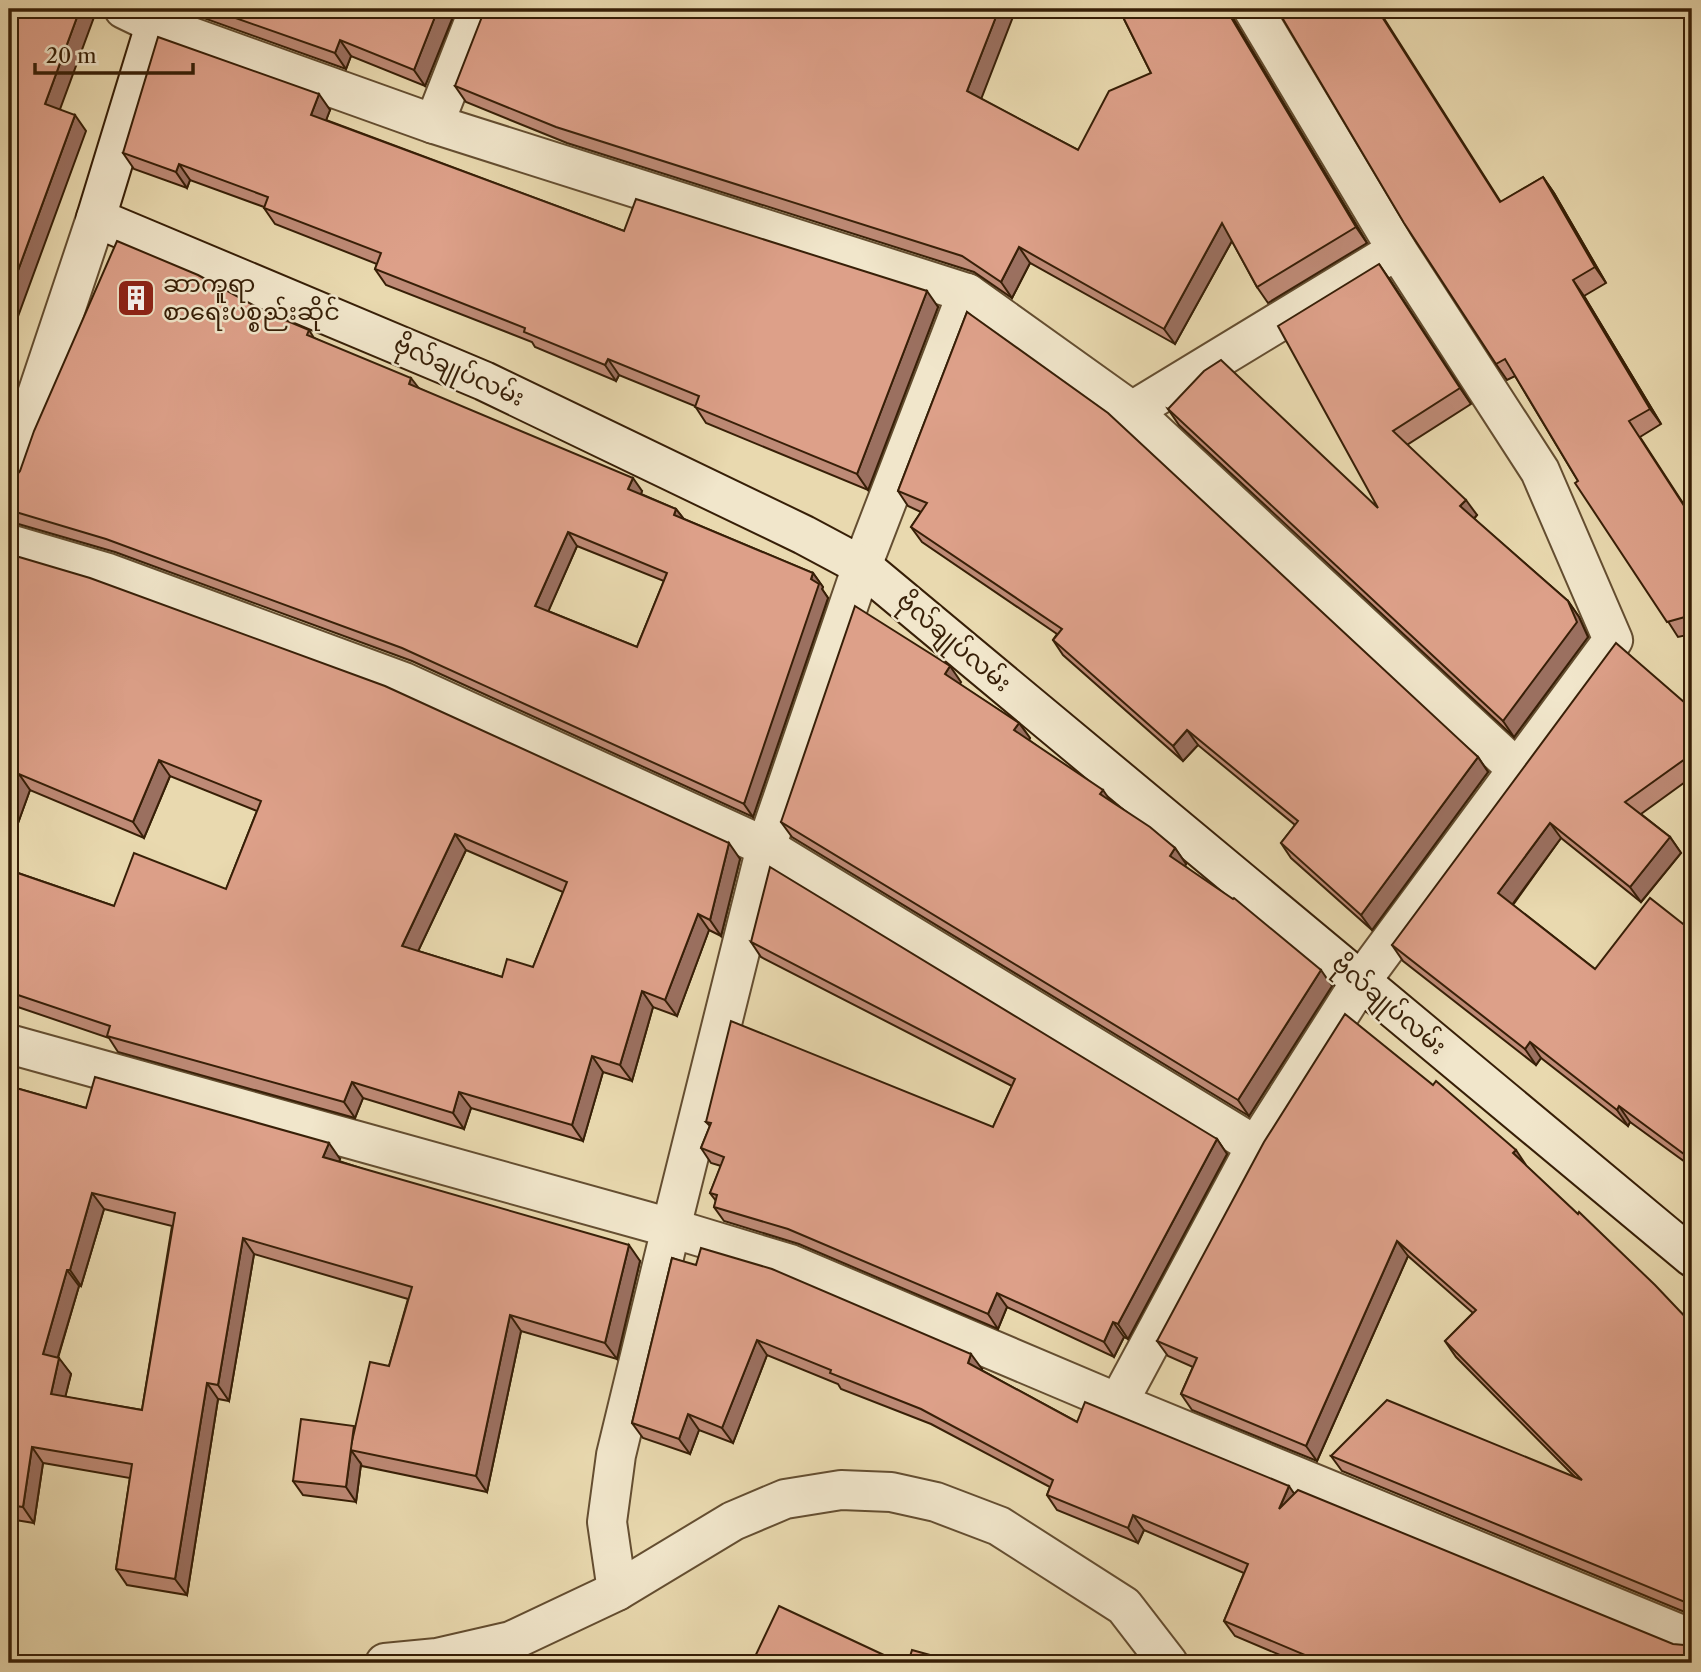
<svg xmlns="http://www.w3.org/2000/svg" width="1701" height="1672" font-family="'Libre Caslon Text','Noto Sans Myanmar',serif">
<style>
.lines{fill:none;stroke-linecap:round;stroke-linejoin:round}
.minor-casing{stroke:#644e31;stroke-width:42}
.tertiary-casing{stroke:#644e31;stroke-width:42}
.secondary-casing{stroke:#371f07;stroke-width:42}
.minor{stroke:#f1e6cb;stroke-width:38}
.tertiary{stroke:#f1e6cb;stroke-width:38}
.secondary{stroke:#f1e6cb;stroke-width:38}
.wall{fill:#be8a76;stroke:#371f07;stroke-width:2;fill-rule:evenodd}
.shaded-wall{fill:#9b7060;stroke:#371f07;stroke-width:2}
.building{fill:#dda089;stroke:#371f07;stroke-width:2;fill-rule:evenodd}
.labels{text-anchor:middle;stroke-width:5;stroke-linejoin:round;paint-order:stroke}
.poi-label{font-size:24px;fill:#371f07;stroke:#f1e6cb;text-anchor:start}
.street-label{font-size:24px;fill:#371f07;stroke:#f1e6cb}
</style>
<rect width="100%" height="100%" fill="#e9d9af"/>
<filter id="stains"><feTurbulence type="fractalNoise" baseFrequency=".00286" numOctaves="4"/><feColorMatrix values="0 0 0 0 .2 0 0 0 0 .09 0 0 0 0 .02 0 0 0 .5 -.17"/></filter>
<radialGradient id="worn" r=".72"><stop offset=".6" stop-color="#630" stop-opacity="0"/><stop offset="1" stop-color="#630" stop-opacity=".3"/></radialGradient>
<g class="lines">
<defs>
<g id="minor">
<path d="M 124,9 L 155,24 L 434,124 L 967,293 L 862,566 L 766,847 L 671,1228 L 616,1455 L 607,1522 L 617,1591"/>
<path d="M 434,124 L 479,9"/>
<path d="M 967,293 L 1132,411 L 1397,250"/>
<path d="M 1132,411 L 1518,770"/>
<path d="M 9,544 L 108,573 L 404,682 L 766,847 L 1256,1146"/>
<path d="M 9,1044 L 671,1228 L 790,1264 L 1118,1403 L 1692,1639"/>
<path d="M 1118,1403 L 1256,1146 L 1361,981"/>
</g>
<g id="tertiary">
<path d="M 1253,9 L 1397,250 L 1540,471 L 1613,640 L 1361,981"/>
<path d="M 9,478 L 96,218"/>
<path d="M 385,1663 L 437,1658 L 511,1641 L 617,1591 L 733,1521 L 785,1499 L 841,1490 L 891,1492 L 936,1502 L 999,1526 L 1124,1606 L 1168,1663"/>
</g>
<path id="secondary" d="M 160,9 L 96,218 L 484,381 L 804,535 L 862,566 L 1692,1257"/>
</defs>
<!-- minor casing -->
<use href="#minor" class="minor-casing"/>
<!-- tertiary casing -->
<use href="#tertiary" class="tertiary-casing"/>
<!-- secondary casing -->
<use href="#secondary" class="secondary-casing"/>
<!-- minor -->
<use href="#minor" class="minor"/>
<!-- tertiary -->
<use href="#tertiary" class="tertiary"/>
<!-- secondary -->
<use href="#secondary" class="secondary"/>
</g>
<!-- wall -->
<g class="wall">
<path d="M 182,9 L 456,9 L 425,86 L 351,56 L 346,69 L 184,11 Z"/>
<path d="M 1119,9 L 1231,9 L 1234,20 L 1367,243 L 1268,303 L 1257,287 L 1232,241 L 1175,344 L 1030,263 L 1012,298 L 974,272 L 567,143 L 466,102 L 455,86 L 981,99 L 1078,150 L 1151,73 Z"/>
<path d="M 330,110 L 326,120 L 624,231 L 938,307 L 868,490 L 706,423 L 695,406 L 619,375 L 616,381 L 535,347 L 532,342 L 386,285 L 375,269 L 377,264 L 275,224 L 264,208 L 264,207 L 190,180 L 187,188 L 134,169 L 123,153 Z"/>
<path d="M 1543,177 L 1554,193 L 1606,283 L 1584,296 L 1661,424 L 1640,437 L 1692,517 L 1692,634 L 1678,637 L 1578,481 L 1515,376 L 1507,380 L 1496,364 L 1501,202 Z"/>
<path d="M 1390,280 L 1471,404 L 1407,445 L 1477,515 L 1474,519 L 1568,601 L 1579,617 L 1588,637 L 1514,737 L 1179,425 L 1168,409 L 1378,508 Z"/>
<path d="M 266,312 L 309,330 L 314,338 L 418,388 L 642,491 L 641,494 L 676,509 L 684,519 L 813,573 L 823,587 L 822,589 L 828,598 L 753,817 L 412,661 L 115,552 L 15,523 L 9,523 L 9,488 ZM 577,546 L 664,581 L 637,647 L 548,611 Z"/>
<path d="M 967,312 L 1478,757 L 1488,772 L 1372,930 L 1291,858 L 1281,843 L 1295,825 L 1198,745 L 1183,761 L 1063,655 L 1053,640 L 1057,634 L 922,542 L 911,527 L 921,512 L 908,506 L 898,491 Z"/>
<path d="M 9,554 L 740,859 L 721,936 L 709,930 L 677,1016 L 653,1007 L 632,1081 L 603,1072 L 583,1141 L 471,1108 L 464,1129 L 363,1098 L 355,1118 L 118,1052 L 109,1038 L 9,1004 L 9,870 L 114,906 L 226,889 L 257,811 L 170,776 L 144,838 L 30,790 L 9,848 ZM 466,850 L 563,892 L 533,967 L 502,977 L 418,951 Z"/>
<path d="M 961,682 L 959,684 L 1019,723 L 1030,738 L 1029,740 L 1175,848 L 1186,864 L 1185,866 L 1332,986 L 1249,1116 L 792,837 L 781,822 Z"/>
<path d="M 1692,709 L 1692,777 L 1641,814 L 1670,837 L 1681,853 L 1641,902 L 1561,838 L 1513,905 L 1595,969 L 1692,931 L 1692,1167 L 1630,1122 L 1628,1126 L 1541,1058 L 1536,1065 L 1403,961 L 1392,945 Z"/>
<path d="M 751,942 L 1217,1139 L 1227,1154 L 1128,1339 L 1124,1337 L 1114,1357 L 1007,1307 L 998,1329 L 799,1244 L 724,1221 L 714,1207 L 716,1201 L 710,1193 L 721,1166 L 711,1163 L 701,1148 L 710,1126 L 706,1122 L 993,1127 L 1012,1086 L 761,957 Z"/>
<path d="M 9,1086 L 86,1108 L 340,1159 L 339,1161 L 640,1261 L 617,1359 L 521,1331 L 487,1492 L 362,1466 L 361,1464 L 356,1502 L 303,1495 L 293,1481 L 355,1428 L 389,1366 L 408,1299 L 254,1254 L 229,1401 L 218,1399 L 187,1595 L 127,1585 L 116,1569 L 130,1478 L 43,1463 L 34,1523 L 9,1519 ZM 104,1209 L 172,1226 L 142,1410 L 65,1397 L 71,1374 L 58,1358 L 79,1286 L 81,1286 Z"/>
<path d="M 1526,1166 L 1692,1324 L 1692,1615 L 1342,1471 L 1331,1456 L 1575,1477 L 1456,1357 L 1445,1341 L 1473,1313 L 1408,1256 L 1317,1461 L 1192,1410 L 1181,1394 L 1193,1367 L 1168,1356 L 1157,1341 Z"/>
<path d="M 672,1258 L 982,1369 L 981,1370 L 1077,1422 L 1294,1493 L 1692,1663 L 1299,1663 L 1235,1636 L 1224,1621 L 1244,1573 L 1144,1530 L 1138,1543 L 1057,1510 L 1047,1495 L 1050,1487 L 931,1424 L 841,1389 L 838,1384 L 767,1355 L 733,1443 L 699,1430 L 690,1454 L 643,1438 L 632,1423 Z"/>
</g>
<!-- shaded-wall -->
<g class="shaded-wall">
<path d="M 80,9 L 97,9 L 56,120 L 45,104 Z"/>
<path d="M 438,9 L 456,9 L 425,86 L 414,70 Z"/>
<path d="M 999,9 L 1016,9 L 978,107 L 967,91 Z"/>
<path d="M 1226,9 L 1231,9 L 1234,20 L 1367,243 L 1356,227 Z"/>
<path d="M 1377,9 L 1378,9 L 1511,218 L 1500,202 Z"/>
<path d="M 340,40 L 351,56 L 346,69 L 335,53 Z"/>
<path d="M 319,94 L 330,110 L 322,131 L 311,115 Z"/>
<path d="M 75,115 L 86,131 L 9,341 L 9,295 Z"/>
<path d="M 179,164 L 190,180 L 187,188 L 176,172 Z"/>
<path d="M 1543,177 L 1554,193 L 1606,283 L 1595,267 Z"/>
<path d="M 1222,223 L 1233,239 L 1175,344 L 1164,329 Z"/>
<path d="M 1019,247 L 1030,263 L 1012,298 L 1001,282 Z"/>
<path d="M 1379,264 L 1390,280 L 1471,404 L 1460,388 Z"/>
<path d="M 1573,280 L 1584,296 L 1661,424 L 1650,409 Z"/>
<path d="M 927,291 L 938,307 L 868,490 L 857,474 Z"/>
<path d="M 608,359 L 619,375 L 616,381 L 605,365 Z"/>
<path d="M 411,378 L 421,391 L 409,384 Z"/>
<path d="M 633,478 L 642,491 L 638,502 L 628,489 Z"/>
<path d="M 1466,500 L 1477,515 L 1471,522 L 1460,506 Z"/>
<path d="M 676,509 L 686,522 L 674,515 Z"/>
<path d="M 568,532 L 577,546 L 545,619 L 535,606 Z"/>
<path d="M 813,573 L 823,587 L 822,589 L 828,598 L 753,817 L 744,804 Z"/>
<path d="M 1568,601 L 1579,617 L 1588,637 L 1514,737 L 1503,721 Z"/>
<path d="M 950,666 L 961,682 L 956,690 L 945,674 Z"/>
<path d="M 1019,723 L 1030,738 L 1025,746 L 1014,730 Z"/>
<path d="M 1187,730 L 1198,745 L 1183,761 L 1173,746 Z"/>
<path d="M 1478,757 L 1488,772 L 1372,930 L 1361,915 Z"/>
<path d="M 159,760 L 170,776 L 144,838 L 133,822 Z"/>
<path d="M 19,774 L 30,790 L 9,848 L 9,801 Z"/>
<path d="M 1103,790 L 1114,806 L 1100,794 Z"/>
<path d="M 1550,823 L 1561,838 L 1509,909 L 1498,893 Z"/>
<path d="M 455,834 L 466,850 L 413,962 L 402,946 Z"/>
<path d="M 1670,837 L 1681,853 L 1641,902 L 1630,887 Z"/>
<path d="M 729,843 L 740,859 L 721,936 L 710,920 Z"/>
<path d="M 1175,848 L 1186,864 L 1181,872 L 1170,856 Z"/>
<path d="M 698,914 L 709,930 L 677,1016 L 665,1000 Z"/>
<path d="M 1321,970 L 1332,986 L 1249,1116 L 1238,1100 Z"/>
<path d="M 642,991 L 653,1007 L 632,1081 L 620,1065 Z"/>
<path d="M 1530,1042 L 1541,1058 L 1536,1065 L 1525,1049 Z"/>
<path d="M 592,1056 L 603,1072 L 583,1141 L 572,1125 Z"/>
<path d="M 352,1082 L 363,1098 L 355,1118 L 344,1102 Z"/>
<path d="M 459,1092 L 471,1108 L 464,1129 L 453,1113 Z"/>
<path d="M 1619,1106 L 1630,1122 L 1628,1126 L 1617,1110 Z"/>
<path d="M 1217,1139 L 1227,1154 L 1128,1339 L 1118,1324 Z"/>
<path d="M 329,1143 L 340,1159 L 335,1173 L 323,1157 Z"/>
<path d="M 1516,1150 L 1526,1165 L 1513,1153 Z"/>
<path d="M 92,1193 L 104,1209 L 81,1286 L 70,1270 Z"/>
<path d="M 243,1238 L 254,1254 L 229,1401 L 218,1385 Z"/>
<path d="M 1397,1241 L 1408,1256 L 1317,1461 L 1306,1446 Z"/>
<path d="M 629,1245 L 640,1261 L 617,1359 L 605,1343 Z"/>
<path d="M 67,1270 L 79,1286 L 54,1370 L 43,1354 Z"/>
<path d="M 997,1293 L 1007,1307 L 998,1329 L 988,1314 Z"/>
<path d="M 510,1315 L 521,1331 L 487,1492 L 476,1476 Z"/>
<path d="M 1113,1322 L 1124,1337 L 1114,1357 L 1104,1342 Z"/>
<path d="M 757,1340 L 767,1355 L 733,1443 L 722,1428 Z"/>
<path d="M 971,1354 L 982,1369 L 978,1378 L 968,1363 Z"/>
<path d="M 59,1358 L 71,1374 L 62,1410 L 51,1394 Z"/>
<path d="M 207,1383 L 218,1399 L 187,1595 L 175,1579 Z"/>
<path d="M 688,1414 L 699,1430 L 690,1454 L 679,1439 Z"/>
<path d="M 32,1447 L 43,1463 L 34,1523 L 23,1507 Z"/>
<path d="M 351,1450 L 361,1464 L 356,1502 L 346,1487 Z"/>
<path d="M 1289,1486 L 1299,1501 L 1279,1509 Z"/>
<path d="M 1133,1515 L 1144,1530 L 1138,1543 L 1128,1528 Z"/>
</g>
<!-- building -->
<g class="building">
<path d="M 9,9 L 80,9 L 45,104 L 75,115 L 9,295 Z"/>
<path d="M 210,9 L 438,9 L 414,70 L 340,40 L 335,53 Z"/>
<path d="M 485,9 L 999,9 L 967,91 L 1078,150 L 1109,91 L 1151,73 L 1119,9 L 1226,9 L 1356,227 L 1257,287 L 1222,223 L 1164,329 L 1019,247 L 1001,282 L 962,256 L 556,127 L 455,86 Z"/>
<path d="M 1277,9 L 1377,9 L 1500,202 L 1543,177 L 1595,267 L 1573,280 L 1650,409 L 1629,421 L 1692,518 L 1692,615 L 1667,622 L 1575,483 L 1578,481 L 1505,359 L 1496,364 L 1404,223 Z"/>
<path d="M 158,37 L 319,94 L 311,115 L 624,231 L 636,199 L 927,291 L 857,474 L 695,407 L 699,396 L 608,359 L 605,365 L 524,332 L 525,328 L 375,269 L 381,253 L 264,208 L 268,197 L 179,164 L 176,172 L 123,153 Z"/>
<path d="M 117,241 L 198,275 L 266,312 L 309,330 L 307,335 L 411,378 L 409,384 L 633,478 L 628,489 L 676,509 L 674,515 L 813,573 L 811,579 L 819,584 L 744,804 L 402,648 L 106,539 L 9,510 L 9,488 L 11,482 L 20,471 L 34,431 ZM 568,532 L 667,573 L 637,647 L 535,606 Z"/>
<path d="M 1379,264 L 1460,388 L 1393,431 L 1466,500 L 1460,506 L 1568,601 L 1577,622 L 1503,721 L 1168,409 L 1204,371 L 1221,360 L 1378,508 L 1278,326 Z"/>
<path d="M 967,312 L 1108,413 L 1478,757 L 1361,915 L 1281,843 L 1298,821 L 1187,730 L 1173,746 L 1053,640 L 1062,629 L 911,527 L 927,503 L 898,491 Z"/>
<path d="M 9,554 L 90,578 L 385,686 L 729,843 L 710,920 L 698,914 L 665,1000 L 642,991 L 620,1065 L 592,1056 L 572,1125 L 459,1092 L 453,1113 L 352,1082 L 344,1102 L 107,1036 L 110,1026 L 9,992 L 9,870 L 114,906 L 134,853 L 226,889 L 261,801 L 159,760 L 133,822 L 19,774 L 9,801 ZM 455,834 L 567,882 L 533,967 L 507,959 L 502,977 L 402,946 Z"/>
<path d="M 855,606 L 950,666 L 945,674 L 1019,723 L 1014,730 L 1103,790 L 1100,794 L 1150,827 L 1175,848 L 1170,856 L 1233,899 L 1234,898 L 1321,970 L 1238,1100 L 781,822 Z"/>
<path d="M 1616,643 L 1692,709 L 1692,754 L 1625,802 L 1670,837 L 1630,887 L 1550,823 L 1498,893 L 1595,969 L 1650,898 L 1692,931 L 1692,1160 L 1619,1106 L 1617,1110 L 1530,1042 L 1525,1049 L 1392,945 Z"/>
<path d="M 770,867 L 1217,1139 L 1118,1324 L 1113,1322 L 1104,1342 L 997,1293 L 988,1314 L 788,1229 L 714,1207 L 717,1195 L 710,1193 L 724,1157 L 701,1148 L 711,1123 L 706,1122 L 731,1021 L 993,1127 L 1015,1079 L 751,942 Z"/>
<path d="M 1345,1014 L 1433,1085 L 1436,1081 L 1516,1150 L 1513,1153 L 1578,1214 L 1579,1212 L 1655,1285 L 1692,1324 L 1692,1606 L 1690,1604 L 1331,1456 L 1387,1400 L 1582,1480 L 1445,1341 L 1476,1310 L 1397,1241 L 1306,1446 L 1181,1394 L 1197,1358 L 1157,1341 L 1264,1142 Z"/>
<path d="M 95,1077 L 329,1143 L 323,1157 L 629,1245 L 605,1343 L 510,1315 L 476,1476 L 350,1450 L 370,1362 L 389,1366 L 412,1287 L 243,1238 L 218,1385 L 207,1383 L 175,1579 L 116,1569 L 132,1464 L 32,1447 L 23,1507 L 9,1505 L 9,1086 L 86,1108 ZM 92,1193 L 175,1213 L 142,1410 L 51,1394 L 59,1358 L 43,1354 L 67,1270 L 70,1270 Z"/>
<path d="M 701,1248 L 772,1269 L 971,1354 L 968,1363 L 1077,1422 L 1085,1402 L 1289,1486 L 1279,1509 L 1298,1490 L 1673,1644 L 1684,1645 L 1692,1642 L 1692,1663 L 1311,1663 L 1317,1660 L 1224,1621 L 1248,1564 L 1133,1515 L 1128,1528 L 1047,1495 L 1053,1480 L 921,1409 L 830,1373 L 831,1370 L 757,1340 L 722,1428 L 688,1414 L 679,1439 L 632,1423 L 672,1258 L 696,1265 Z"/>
<path d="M 301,1419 L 354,1426 L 346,1487 L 293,1481 Z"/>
<path d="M 779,1606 L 901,1663 L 752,1663 Z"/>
<path d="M 912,1650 L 959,1663 L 908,1663 Z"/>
</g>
<!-- icons -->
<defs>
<symbol id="building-square" viewBox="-11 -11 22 22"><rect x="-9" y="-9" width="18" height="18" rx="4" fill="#8f2418" stroke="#f1e6cb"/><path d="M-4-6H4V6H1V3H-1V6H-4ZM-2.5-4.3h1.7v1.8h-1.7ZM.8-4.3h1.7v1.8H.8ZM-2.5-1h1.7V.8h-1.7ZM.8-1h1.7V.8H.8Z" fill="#fff"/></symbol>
</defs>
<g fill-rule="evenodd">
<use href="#building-square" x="114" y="276" width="44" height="44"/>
</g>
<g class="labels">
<!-- poi labels -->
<g class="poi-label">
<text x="163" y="292">ဆာကူရာ<tspan x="163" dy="28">စာရေးပစ္စည်းဆိုင်</tspan></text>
</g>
<!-- street labels -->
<g class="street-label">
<text transform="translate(459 371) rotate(24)" y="8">ဗိုလ်‌ချုပ်‌လမ်း</text>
<text transform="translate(954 642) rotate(40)" y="8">ဗိုလ်‌ချုပ်‌လမ်း</text>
<text transform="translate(1389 1005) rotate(40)" y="8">ဗိုလ်‌ချုပ်‌လမ်း</text>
</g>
</g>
<!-- margin -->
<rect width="1701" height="1672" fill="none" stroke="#e9d9af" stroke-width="35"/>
<rect x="10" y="10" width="1680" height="1651" fill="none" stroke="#371f07" stroke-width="3.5"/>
<rect x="18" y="18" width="1666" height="1637" fill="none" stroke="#371f07" stroke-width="2"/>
<!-- scale -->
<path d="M35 63v10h158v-10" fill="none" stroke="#371f07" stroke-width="3.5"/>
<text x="46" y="63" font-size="21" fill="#371f07" stroke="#f1e6cb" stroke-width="5" paint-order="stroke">20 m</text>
<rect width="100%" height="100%" filter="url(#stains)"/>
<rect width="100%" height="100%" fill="url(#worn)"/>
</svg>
